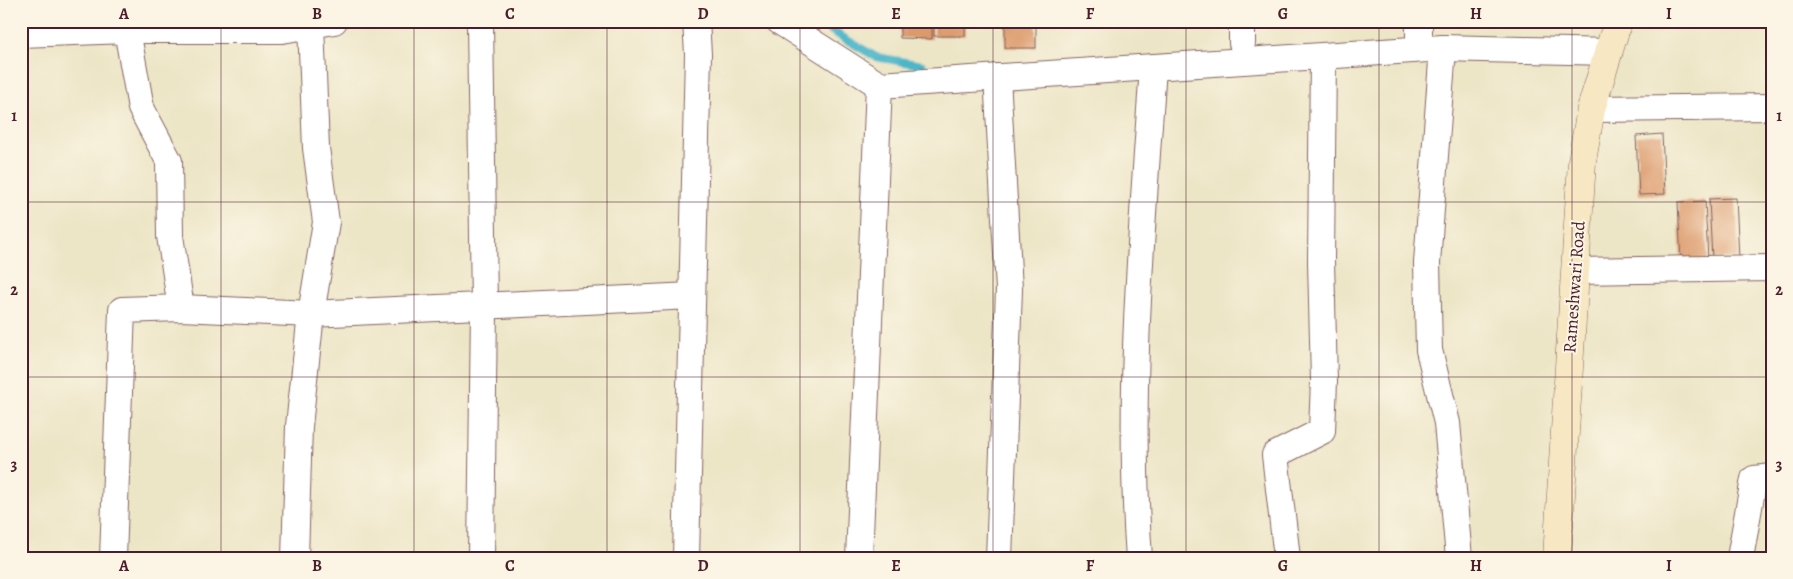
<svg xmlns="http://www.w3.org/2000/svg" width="1793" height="579" font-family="Alegreya,serif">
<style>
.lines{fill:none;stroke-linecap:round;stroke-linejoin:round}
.stream{stroke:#4cb5c9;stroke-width:8}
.building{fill:#dc996a}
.minor-casing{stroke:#836461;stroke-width:28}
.secondary-casing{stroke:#836461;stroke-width:29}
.minor{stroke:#fff;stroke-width:26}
.secondary{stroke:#f7e8c3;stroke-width:28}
.grid{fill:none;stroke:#4a1f2b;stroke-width:1;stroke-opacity:0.55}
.labels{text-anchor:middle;stroke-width:4;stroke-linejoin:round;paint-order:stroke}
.street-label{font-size:18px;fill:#4a1f2b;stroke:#fcf5e5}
.neatline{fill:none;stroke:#4a1f2b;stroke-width:2}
.grid-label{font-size:16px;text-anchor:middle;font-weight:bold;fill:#4a1f2b}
</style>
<rect width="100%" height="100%" fill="#fcf5e5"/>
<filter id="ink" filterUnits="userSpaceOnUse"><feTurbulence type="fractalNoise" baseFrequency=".02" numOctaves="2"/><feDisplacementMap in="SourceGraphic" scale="10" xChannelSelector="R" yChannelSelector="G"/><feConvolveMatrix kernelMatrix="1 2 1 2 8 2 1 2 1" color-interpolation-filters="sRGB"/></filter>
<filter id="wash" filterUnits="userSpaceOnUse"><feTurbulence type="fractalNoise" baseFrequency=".0096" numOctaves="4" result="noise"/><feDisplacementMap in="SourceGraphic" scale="20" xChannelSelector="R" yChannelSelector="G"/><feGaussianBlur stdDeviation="1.12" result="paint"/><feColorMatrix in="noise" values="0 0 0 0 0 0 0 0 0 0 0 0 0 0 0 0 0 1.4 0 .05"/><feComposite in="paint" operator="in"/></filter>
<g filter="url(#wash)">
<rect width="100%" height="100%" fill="#ece5c6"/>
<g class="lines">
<!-- stream -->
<path class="stream" d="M 815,21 L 876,57 L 922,65"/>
</g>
<g id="blocks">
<!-- building -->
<g class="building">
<path d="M 900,21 L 932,21 L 932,39 L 900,38 Z"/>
<rect x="934" y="21" width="31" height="15"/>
<rect x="1005" y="21" width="31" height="27"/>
<path d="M 1662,134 L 1665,194 L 1639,195 L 1636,136 Z"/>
<path d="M 1736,198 L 1739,258 L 1712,259 L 1709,199 Z"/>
<path d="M 1705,201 L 1708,260 L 1681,262 L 1678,202 Z"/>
</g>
</g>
</g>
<g filter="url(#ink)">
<use href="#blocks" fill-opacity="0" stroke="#836461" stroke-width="1"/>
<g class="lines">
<defs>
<g id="minor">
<path d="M 480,21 L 484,306 L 481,558"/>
<path d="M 779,21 L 879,85"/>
<path d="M 1419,21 L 1419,36"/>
<path d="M 21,34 L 127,30 L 127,21"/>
<path d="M 1242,43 L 1242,21"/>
<path d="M 1443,48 L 1427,263 L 1429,350 L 1447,423 L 1459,558"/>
<path d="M 997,77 L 1009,289 L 999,558"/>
<path d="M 1591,109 L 1772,107"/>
<path d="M 1575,271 L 1772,268"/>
<path d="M 181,308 L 170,236 L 169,161 L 141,108 L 127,30 L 282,30 L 334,21"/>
<path d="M 113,558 L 122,310 L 181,308 L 311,314 L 692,296"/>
<path d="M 295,558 L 299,426 L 311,314 L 326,222 L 316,148 L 311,25"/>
<path d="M 686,558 L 698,54 L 696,21"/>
<path d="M 859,558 L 879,85 L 1443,48 L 1609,52"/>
<path d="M 1139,558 C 1127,394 1142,230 1153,67"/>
<path d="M 1287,558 L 1275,455 L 1322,431 L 1324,381 L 1321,261 L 1323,56"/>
<path d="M 1740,558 L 1754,479 L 1772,477"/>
</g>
<path id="secondary" d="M 1557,558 L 1582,161 L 1591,109 L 1618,21"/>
</defs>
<!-- minor casing -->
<use href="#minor" class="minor-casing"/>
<!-- secondary casing -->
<use href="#secondary" class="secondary-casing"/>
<!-- minor -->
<use href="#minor" class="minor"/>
<!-- secondary -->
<use href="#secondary" class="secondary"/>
</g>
</g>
<!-- grid -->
<path class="grid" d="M 221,21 L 221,558M 414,21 L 414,558M 607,21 L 607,558M 800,21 L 800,558M 993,21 L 993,558M 1186,21 L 1186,558M 1379,21 L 1379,558M 1572,21 L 1572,558M 21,202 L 1772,202M 21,377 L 1772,377"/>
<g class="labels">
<!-- street labels -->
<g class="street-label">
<text transform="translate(1574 287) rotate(-86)" y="6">Rameshwari Road</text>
</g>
</g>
<!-- margin -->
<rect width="1793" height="579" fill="none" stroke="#fcf5e5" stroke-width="55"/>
<rect x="28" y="28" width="1738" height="524" class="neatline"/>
<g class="grid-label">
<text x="124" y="19">A</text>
<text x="317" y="19">B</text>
<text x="510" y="19">C</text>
<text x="703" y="19">D</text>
<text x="896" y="19">E</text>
<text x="1090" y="19">F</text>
<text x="1283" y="19">G</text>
<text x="1476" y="19">H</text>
<text x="1669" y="19">I</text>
<text x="14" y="121">1</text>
<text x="1779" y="121">1</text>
<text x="14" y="295">2</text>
<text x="1779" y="295">2</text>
<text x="14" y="470">3</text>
<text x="1779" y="470">3</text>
<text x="124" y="571">A</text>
<text x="317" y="571">B</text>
<text x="510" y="571">C</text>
<text x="703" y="571">D</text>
<text x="896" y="571">E</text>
<text x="1090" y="571">F</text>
<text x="1283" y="571">G</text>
<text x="1476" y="571">H</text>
<text x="1669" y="571">I</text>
</g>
</svg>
